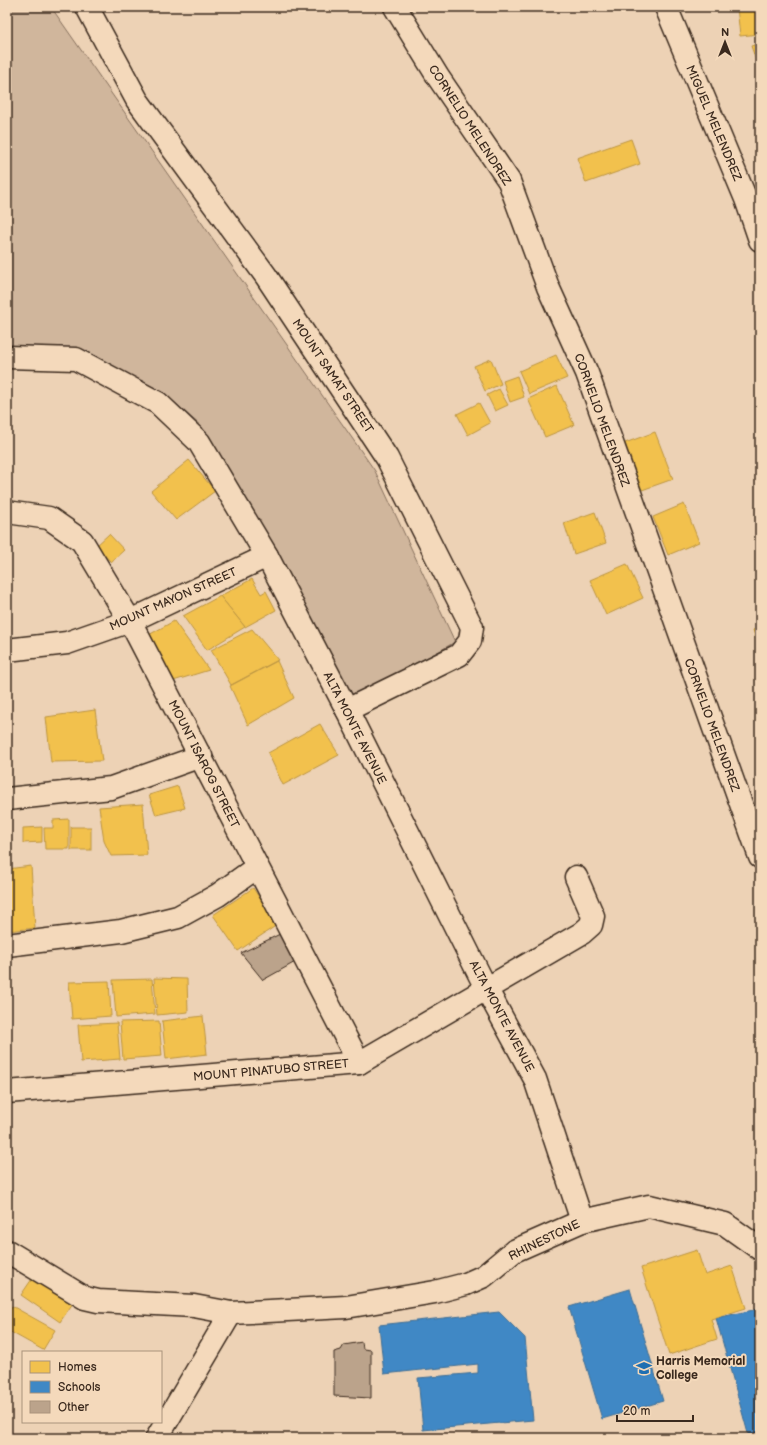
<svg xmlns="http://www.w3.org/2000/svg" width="767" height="1445" font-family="'Balsamiq Sans',sans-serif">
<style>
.green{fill:#d0b69c;stroke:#86705d}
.homes{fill:#f2c14e;stroke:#bb9440}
.schools{fill:#3f88c5;stroke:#3e6c93}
.building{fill:#bba38b;stroke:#3b2a1e}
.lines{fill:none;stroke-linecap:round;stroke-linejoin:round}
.street-casing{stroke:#3b2a1e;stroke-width:25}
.street{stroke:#f4d9bb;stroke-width:22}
.labels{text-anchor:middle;stroke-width:4;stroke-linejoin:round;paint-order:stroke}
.street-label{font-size:12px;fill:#3b2a1e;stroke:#f4d9bb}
.poi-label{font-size:12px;font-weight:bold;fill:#3b2a1e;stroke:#f4d9bb;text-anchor:start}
</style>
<rect width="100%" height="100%" fill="#edd2b5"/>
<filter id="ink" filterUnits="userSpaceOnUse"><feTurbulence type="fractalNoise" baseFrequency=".025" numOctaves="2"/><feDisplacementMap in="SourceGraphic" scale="8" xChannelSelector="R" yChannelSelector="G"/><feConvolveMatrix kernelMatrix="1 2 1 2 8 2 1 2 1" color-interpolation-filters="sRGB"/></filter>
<g filter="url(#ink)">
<!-- green -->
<path class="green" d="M 7,7 L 51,7 L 375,471 L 455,642 L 350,702 L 203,428 L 163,392 L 82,351 L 7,352 Z"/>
<!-- homes -->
<g class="homes">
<path d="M 737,7 L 760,7 L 760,34 L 740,36 Z"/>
<path d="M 760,43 L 760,68 L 759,69 L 751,46 Z"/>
<path d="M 631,139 L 640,164 L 586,183 L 577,158 Z"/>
<path d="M 556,355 L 567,378 L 529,394 L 519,371 Z"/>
<path d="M 491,359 L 501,384 L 485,391 L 474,366 Z"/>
<path d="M 517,376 L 524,397 L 510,402 L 503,381 Z"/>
<path d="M 557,386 L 574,425 L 545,437 L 528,399 Z"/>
<path d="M 499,389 L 508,405 L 495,411 L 487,395 Z"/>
<path d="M 479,403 L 490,423 L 468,435 L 457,414 Z"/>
<path d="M 655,432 L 673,479 L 642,490 L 625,443 Z"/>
<path d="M 189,460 L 215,491 L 176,520 L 151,491 Z"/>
<path d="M 684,504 L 699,542 L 668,555 L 653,517 Z"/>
<path d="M 595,512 L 606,543 L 574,554 L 564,523 Z"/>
<path d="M 109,534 L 124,550 L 111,562 L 96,546 Z"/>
<path d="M 627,564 L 643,598 L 606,615 L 590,580 Z"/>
<path d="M 252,579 L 261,594 L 266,591 L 276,610 L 245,627 L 220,596 Z"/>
<path d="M 220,596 L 245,627 L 207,650 L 183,616 Z"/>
<path d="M 174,621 L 209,670 L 170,682 L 145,637 Z"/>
<path d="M 760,627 L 760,650 L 753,630 Z"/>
<path d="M 252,629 L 278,660 L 231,685 L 211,650 Z"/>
<path d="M 277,661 L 294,698 L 248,725 L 230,686 Z"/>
<path d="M 95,710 L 102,761 L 51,762 L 46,717 Z"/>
<path d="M 320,724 L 339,755 L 283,785 L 268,753 Z"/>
<path d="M 178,786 L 185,808 L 156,815 L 149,795 Z"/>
<path d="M 143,804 L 147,855 L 111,856 L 104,841 L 99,807 Z"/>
<path d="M 69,819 L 69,849 L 45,849 L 44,828 L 53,828 L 53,820 Z"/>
<path d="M 42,827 L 42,842 L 23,843 L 23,828 Z"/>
<rect x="71" y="827" width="20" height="23"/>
<path d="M 31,866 L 35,928 L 7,931 L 7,869 Z"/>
<path d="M 253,888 L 277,925 L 238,951 L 213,915 Z"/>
<path d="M 154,978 L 187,979 L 188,1012 L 157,1015 Z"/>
<path d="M 152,979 L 155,1014 L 116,1017 L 113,980 Z"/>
<path d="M 109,981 L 111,1016 L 72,1019 L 69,982 Z"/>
<path d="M 203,1016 L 207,1054 L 166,1059 L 162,1021 Z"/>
<path d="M 159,1021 L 162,1056 L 123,1059 L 120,1022 Z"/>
<path d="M 117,1023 L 120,1059 L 81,1062 L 78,1025 Z"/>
<path d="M 697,1250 L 705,1275 L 732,1266 L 746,1308 L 711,1319 L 717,1339 L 669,1355 L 641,1268 Z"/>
<path d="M 34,1276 L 73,1303 L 60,1322 L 21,1295 Z"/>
<path d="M 12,1306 L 55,1330 L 43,1350 L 7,1330 L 7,1315 Z"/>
</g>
<!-- schools -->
<g class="schools">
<path d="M 630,1289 L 663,1401 L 602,1419 L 569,1307 Z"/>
<path d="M 758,1309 L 760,1314 L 760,1433 L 749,1437 L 716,1318 Z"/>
<path d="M 499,1312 L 525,1338 L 533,1420 L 423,1430 L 418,1378 L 478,1373 L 478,1364 L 384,1374 L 379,1325 Z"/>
</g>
<!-- building -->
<g class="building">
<path d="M 280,934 L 297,961 L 263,980 L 241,953 Z"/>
<path d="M 362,1342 L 363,1349 L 371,1350 L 371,1398 L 334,1396 L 334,1352 L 341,1350 L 344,1345 Z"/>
</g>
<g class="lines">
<defs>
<g id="street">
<path d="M 87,7 L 137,100 L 266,276 L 387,458 L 472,627 L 470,641 L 459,655 L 347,710"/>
<path d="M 395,7 L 438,77 L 509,181 L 548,287 L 587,373 L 760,857"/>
<path d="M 666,7 L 746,199 L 760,240"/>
<path d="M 7,357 L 76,359 L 158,403 L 199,442 L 267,556 L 347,710 L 487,990 L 535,1079 L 582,1221"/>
<path d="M 7,512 L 49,518 L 82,541 L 130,621 L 359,1063"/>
<path d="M 7,650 L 67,643 L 130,621 L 267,556"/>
<path d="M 7,799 L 111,788 L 201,756"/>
<path d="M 7,945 L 121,931 L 178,917 L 218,895 L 257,867"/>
<path d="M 7,1092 L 359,1063 L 582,933 L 591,925 L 593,916 L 576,877"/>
<path d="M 7,1251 L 85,1298 L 98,1301 L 194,1306 L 231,1313 L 346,1307 L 435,1292 L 466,1284 L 484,1276 L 514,1251 L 582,1221 L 649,1206 L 725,1224 L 760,1249"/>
<path d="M 157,1438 L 231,1313"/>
</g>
</defs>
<!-- street casing -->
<use href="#street" class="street-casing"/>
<!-- street -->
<use href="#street" class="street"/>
</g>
</g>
<!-- icons -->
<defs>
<symbol id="university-bare" viewBox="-9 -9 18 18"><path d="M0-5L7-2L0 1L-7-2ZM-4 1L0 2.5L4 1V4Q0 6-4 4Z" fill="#1f6fb2" stroke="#f4d9bb" stroke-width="2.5" paint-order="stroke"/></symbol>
</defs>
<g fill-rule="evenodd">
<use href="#university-bare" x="633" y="1357" width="22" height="22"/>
</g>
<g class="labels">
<!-- street labels -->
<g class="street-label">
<text transform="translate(714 123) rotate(67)" y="4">MIGUEL MELENDREZ</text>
<text transform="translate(470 125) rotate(57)" y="4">CORNELIO MELENDREZ</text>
<text transform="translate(333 376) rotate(56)" y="4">MOUNT SAMAT STREET</text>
<text transform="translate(602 420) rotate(70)" y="4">CORNELIO MELENDREZ</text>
<text transform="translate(173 599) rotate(-24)" y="4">MOUNT MAYON STREET</text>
<text transform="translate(712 725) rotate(70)" y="4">CORNELIO MELENDREZ</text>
<text transform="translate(355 728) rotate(63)" y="4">ALTA MONTE AVENUE</text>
<text transform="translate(204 764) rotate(63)" y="4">MOUNT ISAROG STREET</text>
<text transform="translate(502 1016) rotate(62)" y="4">ALTA MONTE AVENUE</text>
<text transform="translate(271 1070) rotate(-5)" y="4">MOUNT PINATUBO STREET</text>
<text transform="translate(544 1240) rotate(-26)" y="4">RHINESTONE</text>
</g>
<!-- poi labels -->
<g class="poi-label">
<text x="656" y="1365">Harris Memorial<tspan x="656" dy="14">College</tspan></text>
</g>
</g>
<!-- margin -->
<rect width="767" height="1445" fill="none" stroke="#f4d9bb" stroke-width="24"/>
<rect x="12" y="12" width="743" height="1421" fill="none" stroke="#3b2a1e" stroke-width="1.5" filter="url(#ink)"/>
<!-- legend -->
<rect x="22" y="1351" width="140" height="72" fill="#f4d9bb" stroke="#aa937c"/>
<rect x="30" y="1361" width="20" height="12" fill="#f2c14e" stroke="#aa937c"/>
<text x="58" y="1371" font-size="12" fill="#3b2a1e">Homes</text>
<rect x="30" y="1381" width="20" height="12" fill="#3f88c5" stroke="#aa937c"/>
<text x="58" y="1391" font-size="12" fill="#3b2a1e">Schools</text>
<rect x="30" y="1401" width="20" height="12" fill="#bba38b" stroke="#aa937c"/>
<text x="58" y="1411" font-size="12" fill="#3b2a1e">Other</text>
<!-- north arrow -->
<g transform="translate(725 42)" stroke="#f4d9bb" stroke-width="3" paint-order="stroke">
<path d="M0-3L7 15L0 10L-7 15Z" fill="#3b2a1e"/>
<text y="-6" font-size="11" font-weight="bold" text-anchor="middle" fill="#3b2a1e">N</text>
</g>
<!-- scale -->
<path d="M617 1415v6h76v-6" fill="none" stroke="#3b2a1e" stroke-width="2"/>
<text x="623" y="1415" font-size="12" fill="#3b2a1e" stroke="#f4d9bb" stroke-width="3" paint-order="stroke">20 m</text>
</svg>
